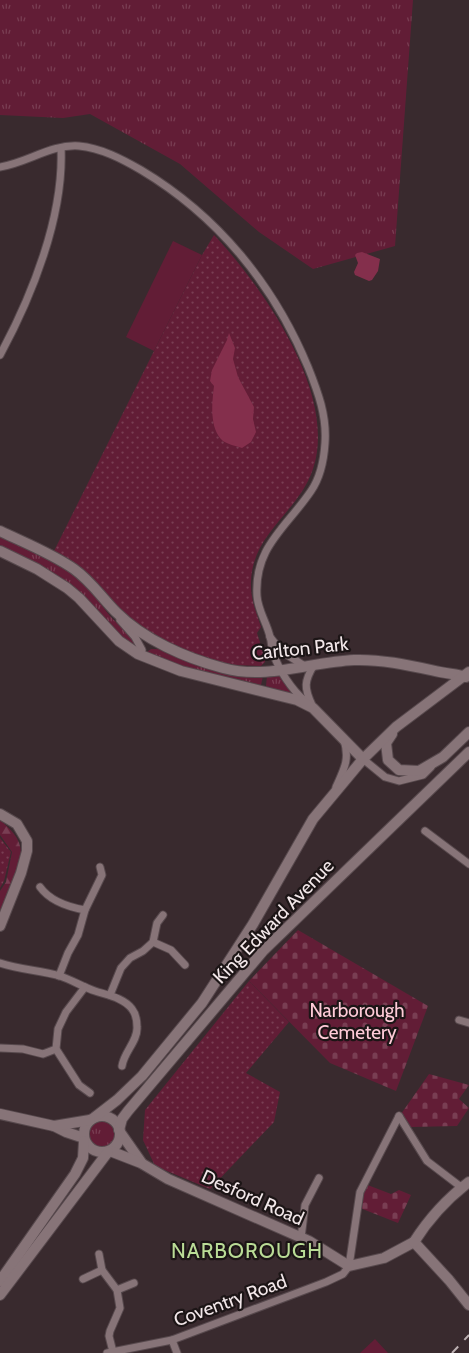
<svg xmlns="http://www.w3.org/2000/svg" width="469" height="1353" font-family="Cabin,sans-serif">
<style>
.grass{fill:url(#grass-tufts)}
.forest{fill:url(#forest-firs)}
.cemetery{fill:url(#cemetery-stones)}
.park{fill:url(#park-dots)}
.garden{fill:#621d36}
.water{fill:#842f4c}
.lines{fill:none;stroke-linecap:round;stroke-linejoin:round}
.street-casing{stroke:#57494d;stroke-width:9}
.secondary-casing{stroke:#57494d;stroke-width:12}
.street{stroke:#877478;stroke-width:7}
.secondary{stroke:#877478;stroke-width:10}
.rail{stroke:#bcb0b2;stroke-width:2;stroke-dasharray:9 9;stroke-linecap:butt}
.labels{text-anchor:middle;stroke-width:4.5;stroke-linejoin:round;paint-order:stroke}
.street-label{font-size:19px;fill:#f2e7e9;stroke:#1c1516}
.park-label{font-size:19px;fill:#ffcbd8;stroke:#1c1516}
.quarter-label{font-size:21px;letter-spacing:1px;fill:#badc96;stroke:#1c1516}
</style>
<defs>
<pattern id="grass-tufts" width="24" height="20" patternUnits="userSpaceOnUse" patternTransform="scale(1.25)"><rect width="24" height="20" fill="#621d36"/><path d="M3 7l-1-3M5 7V3M7 7l1-3M15 17l-1-3M17 17v-4M19 17l1-3" fill="none" stroke="#793e53"/></pattern>
<pattern id="forest-firs" width="22" height="20" patternUnits="userSpaceOnUse" patternTransform="scale(1.25)"><rect width="22" height="20" fill="#621d36"/><path d="M5 1l3.5 6h-7zM16 11l3.5 6h-7z" fill="#793e53"/></pattern>
<pattern id="cemetery-stones" width="16" height="16" patternUnits="userSpaceOnUse" patternTransform="scale(1.25)"><rect width="16" height="16" fill="#621d36"/><path d="M2 7V4a2 2 0 0 1 4 0v3zM10 15v-3a2 2 0 0 1 4 0v3z" fill="#793e53"/></pattern>
<pattern id="park-dots" width="8" height="8" patternUnits="userSpaceOnUse" patternTransform="scale(1.25)"><rect width="8" height="8" fill="#621d36"/><path d="M2 2h.1M6 6h.1" fill="none" stroke="#793e53" stroke-width="1.8" stroke-linecap="round"/></pattern>
</defs>
<rect width="100%" height="100%" fill="#392a2e"/>
<!-- grass -->
<g class="grass">
<path d="M 0,0 L 413,0 L 395,246 L 313,269 L 259,232 L 180,164 L 90,114 L 63,118 L 0,115 Z"/>
<path d="M 0,536 C 26,548 56,559 79,577 C 91,587 100,604 110,616 C 119,626 131,633 136,645 C 122,645 99,612 88,601 C 63,575 32,562 0,547 Z"/>
<path d="M 151,649 L 164,649 L 263,676 L 261,685 L 178,665 L 147,652 Z"/>
<path d="M 280,673 L 298,697 L 266,686 L 267,676 Z"/>
<circle cx="101" cy="1134" r="14"/>
</g>
<!-- forest -->
<path class="forest" d="M 0,820 C 5,824 10,829 14,834 C 32,856 11,889 0,910 L 0,891 L 6,882 L 12,852 L 0,835 Z"/>
<!-- cemetery -->
<g class="cemetery">
<path d="M 298,930 L 428,1006 L 396,1091 L 330,1063 L 249,981 Z"/>
<path d="M 429,1074 L 469,1085 L 459,1099 L 469,1108 L 457,1126 L 411,1127 L 403,1118 L 401,1114 Z"/>
<path d="M 365,1184 L 391,1194 L 399,1190 L 411,1195 L 398,1223 L 360,1208 Z"/>
</g>
<!-- park -->
<g class="park">
<path d="M 214,235 C 263,287 338,394 313,469 C 298,514 249,534 251,587 C 251,600 257,615 261,627 L 257,633 L 265,658 L 265,662 L 261,666 L 229,665 L 173,646 L 128,619 L 52,555 L 202,255 Z"/>
<path d="M 0,838 L 11,852 L 4,881 L 0,888 Z"/>
<path d="M 249,981 L 289,1022 L 246,1073 L 280,1092 L 274,1122 L 210,1189 L 155,1166 L 143,1140 L 145,1110 Z"/>
</g>
<!-- garden -->
<g class="garden">
<path d="M 173,241 L 202,255 L 154,351 L 126,337 Z"/>
<path d="M 375,1339 L 388,1353 L 360,1353 Z"/>
</g>
<!-- water -->
<g class="water">
<path d="M 362,252 L 380,259 L 378,271 L 372,280 L 369,281 L 355,275 L 354,272 L 358,263 L 355,255 L 357,253 Z"/>
<path d="M 229,333 L 235,348 L 233,359 L 238,377 L 254,407 L 253,419 L 256,432 L 251,442 L 242,448 C 236,446 227,444 223,441 C 209,429 212,402 214,386 L 210,381 L 212,370 L 227,340 Z"/>
</g>
<g class="lines">
<defs>
<g id="street">
<path d="M 0,167 C 27,163 51,144 79,146 C 101,148 122,159 141,170 C 218,216 274,285 308,367 C 318,392 327,416 325,443 C 324,459 320,478 311,491 C 286,528 254,547 257,596 C 258,611 267,623 270,637 C 272,642 271,648 273,653 C 279,670 291,689 305,701"/>
<path d="M 0,355 C 32,296 64,216 61,148"/>
<path d="M 120,620 L 135,637 L 142,650"/>
<path d="M 270,637 L 281,651 L 303,665"/>
<path d="M 312,705 C 304,688 304,681 314,665"/>
<path d="M 363,759 L 385,777 L 399,781 L 423,775 L 431,767"/>
<path d="M 336,787 C 344,769 350,760 344,740"/>
<path d="M 425,831 L 469,864"/>
<path d="M 40,887 C 50,901 68,907 85,910"/>
<path d="M 153,942 L 171,950 L 185,965"/>
<path d="M 0,963 C 20,970 40,970 60,976 C 72,980 83,987 95,991 C 107,995 124,998 132,1009 C 136,1014 137,1021 137,1027 C 138,1041 124,1052 122,1066"/>
<path d="M 59,976 L 68,953 L 78,935 L 85,910 L 102,875 L 100,867"/>
<path d="M 85,987 L 66,1012 L 58,1029 L 56,1049 L 79,1085 L 90,1093"/>
<path d="M 110,995 L 121,968 L 130,958 L 143,951 L 153,942 L 157,923 L 163,915"/>
<path d="M 459,1020 L 469,1023"/>
<path d="M 0,1048 L 23,1049 L 43,1054 L 56,1049"/>
<path d="M 399,1116 L 427,1161 L 461,1187"/>
<path d="M 301,1238 L 305,1205 L 319,1178"/>
<path d="M 99,1254 L 102,1270"/>
<path d="M 83,1279 L 102,1270 L 117,1290 L 120,1308 L 110,1331 L 109,1336 L 113,1352"/>
<path d="M 117,1290 L 134,1283"/>
<path d="M 172,1340 L 177,1353"/>
<path d="M 107,1353 L 172,1340 L 326,1282 L 343,1274 L 349,1266 L 360,1192 L 399,1116"/>
</g>
<g id="secondary">
<path d="M 0,531 C 25,543 51,553 74,569 C 91,581 102,598 116,612 C 144,640 186,658 223,668 C 266,680 311,662 354,660 C 383,659 412,666 440,672 C 449,674 458,674 466,677"/>
<path d="M 0,551 L 37,569 L 67,588 L 79,598 L 119,641 L 138,654 L 181,671 L 297,700 L 313,708 L 363,759"/>
<path d="M 392,734 L 386,743 L 388,760 L 399,770 L 419,771 L 443,757 L 469,732"/>
<path d="M 0,814 L 17,824 L 27,841 L 27,851 L 21,873 L 0,926"/>
<path d="M 0,1114 L 54,1126 L 66,1132 L 84,1138"/>
<circle cx="102" cy="1134" r="18"/>
<path d="M 95,1117 L 117,1100 L 142,1076 L 202,1003 L 253,924 L 313,819 L 363,759 L 396,727 L 469,672"/>
<path d="M 54,1126 L 90,1120"/>
<path d="M 119,1130 L 122,1119 L 128,1111 L 263,951 L 469,752"/>
<path d="M 120,1132 L 141,1162"/>
<path d="M 110,1151 L 141,1163 L 168,1179 L 309,1241 L 349,1266 L 384,1258 L 414,1242"/>
<path d="M 414,1242 L 449,1280 L 469,1305"/>
<path d="M 414,1242 C 428,1220 448,1198 469,1182"/>
<path d="M 0,1281 L 75,1174 L 83,1158 L 84,1141"/>
<path d="M 0,1295 L 108,1152"/>
</g>
</defs>
<!-- street casing -->
<use href="#street" class="street-casing"/>
<!-- secondary casing -->
<use href="#secondary" class="secondary-casing"/>
<!-- street -->
<use href="#street" class="street"/>
<!-- secondary -->
<use href="#secondary" class="secondary"/>
<!-- rail -->
<path class="rail" d="M 452,1353 L 469,1335"/>
</g>
<g class="labels">
<!-- street labels -->
<g class="street-label">
<text transform="translate(300 648) rotate(-6)" y="7">Carlton Park</text>
<text transform="translate(273 921) rotate(-46)" y="7">King Edward Avenue</text>
<text transform="translate(253 1197) rotate(24)" y="7">Desford Road</text>
<text transform="translate(230 1300) rotate(-20)" y="7">Coventry Road</text>
</g>
<!-- park labels -->
<g class="park-label">
<text x="357" y="1017">Narborough<tspan x="357" dy="22">Cemetery</tspan></text>
</g>
<!-- quarter labels -->
<g class="quarter-label">
<text x="247" y="1258">NARBOROUGH</text>
</g>
</g>
</svg>
